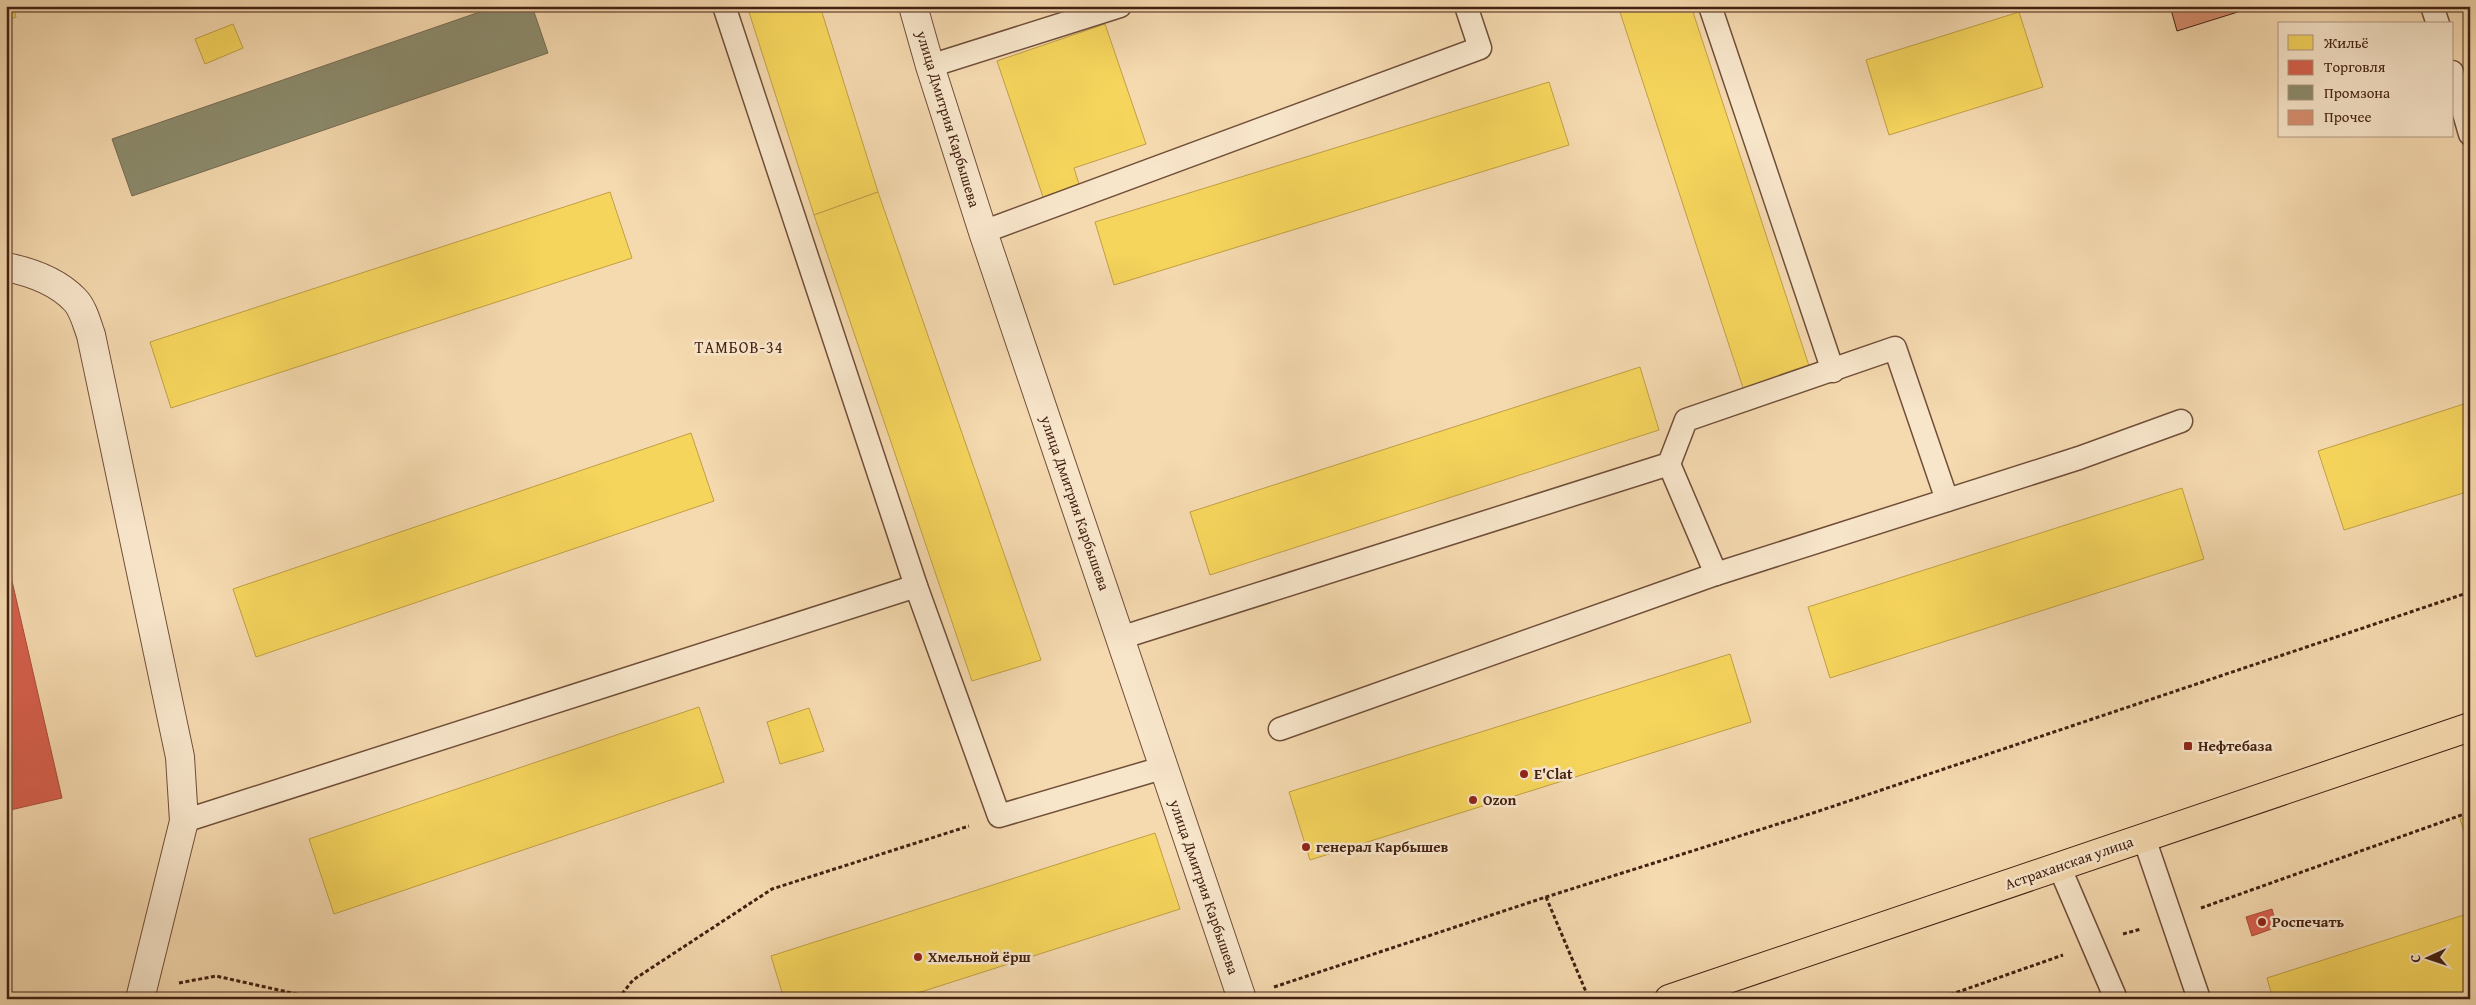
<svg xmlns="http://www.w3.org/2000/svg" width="2476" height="1005" font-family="'Gentium Book Plus',serif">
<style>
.homes{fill:#f6d55c;stroke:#c09f46}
.shops{fill:#d6604d;stroke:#aa4d3b}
.industry{fill:#8c8c6e;stroke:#766c52}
.building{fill:#d78e6f;stroke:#432112}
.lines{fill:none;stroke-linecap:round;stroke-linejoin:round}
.lane-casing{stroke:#704f39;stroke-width:25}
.street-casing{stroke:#704f39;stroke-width:30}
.primary-casing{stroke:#432112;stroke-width:30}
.path{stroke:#432112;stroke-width:3;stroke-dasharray:4 2.5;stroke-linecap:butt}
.lane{stroke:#f8e6cb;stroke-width:22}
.street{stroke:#f8e6cb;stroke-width:28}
.primary{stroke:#f5d9af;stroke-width:28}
.poi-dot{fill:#8f2418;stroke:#f8e6cb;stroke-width:2}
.labels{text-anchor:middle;stroke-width:5;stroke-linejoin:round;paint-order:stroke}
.street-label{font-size:15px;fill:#432112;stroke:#f8e6cb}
.poi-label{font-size:15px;font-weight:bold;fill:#432112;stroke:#f8e6cb;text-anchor:start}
.neighbourhood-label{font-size:16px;letter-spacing:1px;fill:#432112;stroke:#f8e6cb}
</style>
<rect width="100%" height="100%" fill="#f5d9af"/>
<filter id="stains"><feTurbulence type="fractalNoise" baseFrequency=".004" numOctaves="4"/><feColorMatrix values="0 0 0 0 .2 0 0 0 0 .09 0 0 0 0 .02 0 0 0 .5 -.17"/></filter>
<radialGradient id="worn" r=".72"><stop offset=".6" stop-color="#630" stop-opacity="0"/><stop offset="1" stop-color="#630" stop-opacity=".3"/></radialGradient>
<!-- homes -->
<g class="homes">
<path d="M 6,6 L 13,6 L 16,17 L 6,21 Z"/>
<path d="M 747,6 L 820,6 L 878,192 L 814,215 Z"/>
<path d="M 1618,6 L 1691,6 L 1812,375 L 1746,397 Z"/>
<path d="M 2019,12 L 2043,87 L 1889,135 L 1866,60 Z"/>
<path d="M 233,24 L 243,48 L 205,64 L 195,39 Z"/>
<path d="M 1105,24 L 1146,144 L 1074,168 L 1079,184 L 1043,197 L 997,61 Z"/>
<path d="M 1549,82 L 1569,145 L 1114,285 L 1095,222 Z"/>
<path d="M 610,192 L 632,258 L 171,408 L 150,342 Z"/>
<path d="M 878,192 L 1041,660 L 972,681 L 814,215 Z"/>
<path d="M 1640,367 L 1659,430 L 1210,575 L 1190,512 Z"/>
<path d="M 2470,402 L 2470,491 L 2344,530 L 2318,451 Z"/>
<path d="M 691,433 L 714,501 L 256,657 L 233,589 Z"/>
<path d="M 2182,488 L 2204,559 L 1830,678 L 1808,607 Z"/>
<path d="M 1730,654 L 1751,722 L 1310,860 L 1289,792 Z"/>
<path d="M 699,707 L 724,782 L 334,914 L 309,839 Z"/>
<path d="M 809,708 L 824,751 L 780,764 L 767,722 Z"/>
<path d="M 2470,816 L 2470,833 L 2465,834 L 2460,819 Z"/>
<path d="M 1155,833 L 1180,909 L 899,999 L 784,999 L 771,956 Z"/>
<path d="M 2470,913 L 2470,998 L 2273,999 L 2267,978 Z"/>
</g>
<!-- shops -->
<g class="shops">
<path d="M 9,568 L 62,798 L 6,811 L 6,569 Z"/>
<path d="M 2272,909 L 2277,927 L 2252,936 L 2246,917 Z"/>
</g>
<!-- industry -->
<path class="industry" d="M 497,6 L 532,6 L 548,53 L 132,196 L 112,139 Z"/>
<!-- building -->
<path class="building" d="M 2170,6 L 2257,6 L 2177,31 Z"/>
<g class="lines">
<defs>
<g id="lane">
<path d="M 724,6 L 916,586 L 999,816 L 1162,768"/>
<path d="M 1710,6 L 1833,371"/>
<path d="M 2432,6 L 2438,24"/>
<path d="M 930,66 L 1120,6"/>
<path d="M 2452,72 L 2470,134"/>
<path d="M 983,232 L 1480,48 L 1466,6"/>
<path d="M 1716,574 L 2079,458 L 2181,421"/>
<path d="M 1120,638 L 1669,464 L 1686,420 L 1895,348 L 1947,500"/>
<path d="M 1280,729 L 1716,574 L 1669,464"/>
<path d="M 184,821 L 916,586"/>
<path d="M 2144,838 L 2199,999"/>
<path d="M 2059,866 L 2116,999"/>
</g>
<g id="street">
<path d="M 913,6 L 930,66 L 983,232 L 1242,999"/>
<path d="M 6,267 C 31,272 57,281 75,300 C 83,308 87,324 91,335 L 180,757 L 184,821 L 140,999"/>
</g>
<path id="primary" d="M 1669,999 L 2470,727"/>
</defs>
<!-- lane casing -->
<use href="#lane" class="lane-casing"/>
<!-- street casing -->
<use href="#street" class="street-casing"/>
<!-- primary casing -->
<use href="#primary" class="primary-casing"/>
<!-- path -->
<g class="path">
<path d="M 1546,897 L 1589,999"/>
<path d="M 2201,908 L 2470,812"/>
<path d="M 2123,934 L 2141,929"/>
<path d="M 179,983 L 216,976 L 319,999"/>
<path d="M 1274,987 L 1546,897 L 1816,812 L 2470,592"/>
<path d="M 6,996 L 22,999"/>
<path d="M 85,999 L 106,995"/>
<path d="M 618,999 L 633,980 L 772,889 L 969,826"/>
<path d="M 1938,999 L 2063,955"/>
</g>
<!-- lane -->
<use href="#lane" class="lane"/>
<!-- street -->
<use href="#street" class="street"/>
<!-- primary -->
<use href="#primary" class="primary"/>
</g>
<!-- markers -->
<g class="poi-dot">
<rect x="2183" y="741" width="10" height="10" rx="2.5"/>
<circle cx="1524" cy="774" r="5"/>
<circle cx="1473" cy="800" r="5"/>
<circle cx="1306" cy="847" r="5"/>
<circle cx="2262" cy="922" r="5"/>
<circle cx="918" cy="957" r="5"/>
</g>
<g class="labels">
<!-- street labels -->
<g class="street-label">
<text transform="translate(948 119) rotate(73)" y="5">улица Дмитрия Карбышева</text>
<text transform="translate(1075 503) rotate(71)" y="5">улица Дмитрия Карбышева</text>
<text transform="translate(2069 863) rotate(-19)" y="5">Астраханская улица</text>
<text transform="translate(1204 887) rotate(71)" y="5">улица Дмитрия Карбышева</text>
</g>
<!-- poi labels -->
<g class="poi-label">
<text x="2198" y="751">Нефтебаза</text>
<text x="1534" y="779">E'Clat</text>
<text x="1483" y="805">Ozon</text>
<text x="1316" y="852">генерал Карбышев</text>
<text x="2272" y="927">Роспечать</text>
<text x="928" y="962">Хмельной ёрш</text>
</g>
<!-- neighbourhood labels -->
<g class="neighbourhood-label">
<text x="739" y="353">ТАМБОВ-34</text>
</g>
</g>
<!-- margin -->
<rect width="2476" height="1005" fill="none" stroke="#f5d9af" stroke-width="25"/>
<rect x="8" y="8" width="2461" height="990" fill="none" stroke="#432112" stroke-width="2.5"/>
<rect x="12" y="12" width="2451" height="980" fill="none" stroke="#432112"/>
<!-- legend -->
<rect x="2278" y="22" width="175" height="115" fill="#f8e6cb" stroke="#b09781"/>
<rect x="2288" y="35" width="25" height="15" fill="#f6d55c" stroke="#b09781"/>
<text x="2324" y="48" font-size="15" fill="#432112">Жильё</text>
<rect x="2288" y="60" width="25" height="15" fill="#d6604d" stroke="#b09781"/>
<text x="2324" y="72" font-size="15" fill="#432112">Торговля</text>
<rect x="2288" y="85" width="25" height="15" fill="#8c8c6e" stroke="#b09781"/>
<text x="2324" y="98" font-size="15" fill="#432112">Промзона</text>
<rect x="2288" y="110" width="25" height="15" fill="#d78e6f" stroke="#b09781"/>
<text x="2324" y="122" font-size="15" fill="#432112">Прочее</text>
<!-- north arrow -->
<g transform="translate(2428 958) rotate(267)" stroke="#f8e6cb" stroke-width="4" paint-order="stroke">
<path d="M0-4L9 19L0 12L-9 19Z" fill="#432112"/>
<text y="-8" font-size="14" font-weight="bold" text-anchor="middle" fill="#432112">С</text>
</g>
<rect width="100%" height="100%" filter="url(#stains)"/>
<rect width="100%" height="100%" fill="url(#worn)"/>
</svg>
